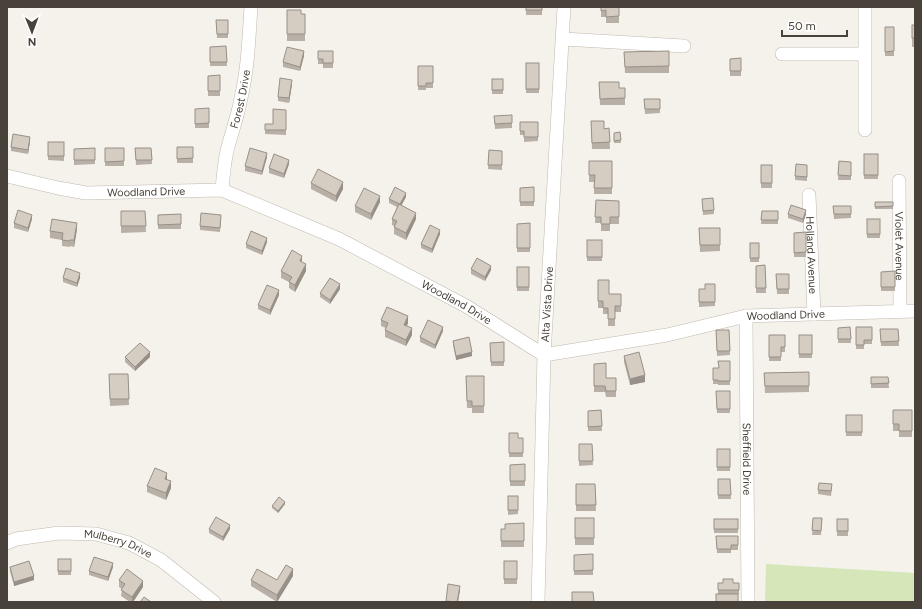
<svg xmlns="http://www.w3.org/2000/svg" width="922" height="609" font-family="Figtree,sans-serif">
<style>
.green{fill:#d5e6b8}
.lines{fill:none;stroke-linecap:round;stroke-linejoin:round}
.minor-casing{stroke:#c0b9af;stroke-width:14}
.minor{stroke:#fff;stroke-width:13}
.wall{fill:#b8b0a7}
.shaded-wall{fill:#969088}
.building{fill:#d6cdc2;stroke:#969088}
.labels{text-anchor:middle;stroke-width:3.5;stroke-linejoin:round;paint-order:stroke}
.street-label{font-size:11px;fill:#49423a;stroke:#fff}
</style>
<rect width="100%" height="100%" fill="#f5f2ec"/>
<!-- green -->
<path class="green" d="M 766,564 L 915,573 L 915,602 L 765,602 Z"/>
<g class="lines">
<defs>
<g id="minor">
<path d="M 563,39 L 684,46"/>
<path d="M 782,54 L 864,54"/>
<path d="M 865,130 L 865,7"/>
<path id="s1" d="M 7,176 L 58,188 L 86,193 L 222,190 L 339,239 L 466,306 L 544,355 L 667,335 L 746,316 L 915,311"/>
<path id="s2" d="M 899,181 L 900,311"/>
<path id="s3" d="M 222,190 C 223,177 224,164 227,151 C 231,134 238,116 241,98 C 248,68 249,37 251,7"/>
<path id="s4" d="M 809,195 L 814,314"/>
<path id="s5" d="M 746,316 L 748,602"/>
<path id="s6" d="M 7,543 L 16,539 L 59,533 L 96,534 L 129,543 L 161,560 L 214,602"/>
<path id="s7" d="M 538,602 L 544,355 L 564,7"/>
</g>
</defs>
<!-- minor casing -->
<use href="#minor" class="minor-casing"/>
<!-- minor -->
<use href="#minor" class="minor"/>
</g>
<!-- wall -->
<g class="wall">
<rect x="218" y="7" width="12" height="1"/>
<rect x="526" y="7" width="16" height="8"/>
<path d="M 601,7 L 619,7 L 619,23 L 606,23 L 606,17 L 601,17 Z"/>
<path d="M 287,10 L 301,14 L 305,14 L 305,41 L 287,41 Z"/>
<path d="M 216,20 L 228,20 L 228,38 L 217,38 Z"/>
<rect x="912" y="25" width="3" height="22"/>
<rect x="885" y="27" width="9" height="29"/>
<path d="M 226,46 L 227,66 L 210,66 L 210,47 Z"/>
<path d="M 318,51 L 333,51 L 333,68 L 323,68 L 323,64 L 318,64 Z"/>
<path d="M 669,51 L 669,73 L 625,73 L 624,52 Z"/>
<path d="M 304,56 L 300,71 L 283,67 L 283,62 Z"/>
<path d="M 741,58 L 741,76 L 730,76 L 730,59 Z"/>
<rect x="526" y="63" width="13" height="30"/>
<path d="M 418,66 L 433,66 L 433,88 L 426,88 L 426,90 L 418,90 Z"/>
<path d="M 220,75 L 220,96 L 208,96 L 208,76 Z"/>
<rect x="492" y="79" width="11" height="15"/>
<path d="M 599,82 L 619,88 L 625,88 L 625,105 L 600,105 Z"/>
<path d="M 292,84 L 289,103 L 278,101 L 278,97 Z"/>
<path d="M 644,99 L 660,99 L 660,113 L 645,114 Z"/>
<path d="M 195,109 L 209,123 L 209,128 L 195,128 Z"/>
<path d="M 286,110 L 286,135 L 265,134 L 265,130 L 273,124 Z"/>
<path d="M 494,116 L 512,123 L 512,128 L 495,129 Z"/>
<path d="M 591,121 L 604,129 L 609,128 L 610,149 L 592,149 Z"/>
<path d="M 520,122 L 538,122 L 538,141 L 524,142 L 524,135 L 520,135 Z"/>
<path d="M 620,132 L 621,143 L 614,143 L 614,133 Z"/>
<path d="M 30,141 L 28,154 L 11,151 L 11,147 Z"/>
<path d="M 48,142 L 64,142 L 64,161 L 48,160 Z"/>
<rect x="177" y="147" width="16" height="16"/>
<path d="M 95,148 L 95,164 L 74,165 L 74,149 Z"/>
<rect x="105" y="148" width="19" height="18"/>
<path d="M 135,148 L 151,148 L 152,164 L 136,165 Z"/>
<path d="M 489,150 L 502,151 L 502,170 L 488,169 Z"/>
<rect x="864" y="154" width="14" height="25"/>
<path d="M 267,157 L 262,175 L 245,171 L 245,166 Z"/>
<path d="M 589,161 L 612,161 L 612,194 L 594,194 L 594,182 L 589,182 Z"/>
<path d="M 839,161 L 851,162 L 851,180 L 838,180 Z"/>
<path d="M 289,164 L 284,178 L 269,173 L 269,168 Z"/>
<rect x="761" y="165" width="11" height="23"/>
<path d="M 807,170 L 807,181 L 795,180 L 795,176 Z"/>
<path d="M 311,183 L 343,189 L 336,202 L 311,189 Z"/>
<path d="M 534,187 L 534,206 L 520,206 L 520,188 Z"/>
<path d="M 406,197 L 401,205 L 416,219 L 406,240 L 394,234 L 394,226 L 392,225 L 392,219 L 397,207 L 389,203 L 389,199 Z"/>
<path d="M 702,199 L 714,210 L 714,214 L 703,215 Z"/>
<path d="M 596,200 L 619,201 L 619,224 L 610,224 L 610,231 L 601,231 L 601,223 L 595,223 Z"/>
<path d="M 380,202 L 371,220 L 355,212 L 355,206 Z"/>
<rect x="875" y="202" width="18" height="7"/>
<path d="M 833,206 L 851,206 L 851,218 L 834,219 Z"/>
<path d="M 121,211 L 145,211 L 146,232 L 121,233 Z"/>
<path d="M 762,211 L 778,211 L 778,224 L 761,224 Z"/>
<path d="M 181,214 L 181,229 L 158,229 L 158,215 Z"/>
<path d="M 788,214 L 806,214 L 803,223 L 788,218 Z"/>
<path d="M 32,219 L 28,232 L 14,228 L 14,223 Z"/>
<path d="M 221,219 L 220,232 L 200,230 L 200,226 Z"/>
<path d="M 867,219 L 880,234 L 880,238 L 867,238 Z"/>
<path d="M 530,223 L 530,252 L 517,252 L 517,224 Z"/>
<path d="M 699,228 L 720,228 L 720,251 L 700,252 Z"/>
<path d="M 77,229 L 74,247 L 70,246 L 70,247 L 62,246 L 62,240 L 50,238 L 50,231 Z"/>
<path d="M 806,232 L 806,257 L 794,257 L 794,233 Z"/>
<path d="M 440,234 L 432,253 L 421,248 L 421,244 Z"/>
<rect x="587" y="240" width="15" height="21"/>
<path d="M 267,242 L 262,255 L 246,248 L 246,244 Z"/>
<path d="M 750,243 L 759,258 L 759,262 L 750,262 Z"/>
<path d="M 302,263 L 306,271 L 295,292 L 289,288 L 289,282 L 281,278 L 281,271 Z"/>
<path d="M 765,265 L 766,293 L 756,293 L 756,266 Z"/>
<rect x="517" y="267" width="12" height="24"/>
<path d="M 471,269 L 491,270 L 485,281 L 471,274 Z"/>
<path d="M 895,271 L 895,291 L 881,291 L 881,272 Z"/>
<path d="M 776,274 L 789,289 L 789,294 L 777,294 Z"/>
<path d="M 63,278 L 80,278 L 77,287 L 63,282 Z"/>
<path d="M 598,280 L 609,294 L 621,294 L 621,312 L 615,312 L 615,326 L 608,326 L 608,314 L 603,314 L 603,308 L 598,308 Z"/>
<path d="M 715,284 L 715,306 L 699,307 L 699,289 L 705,289 Z"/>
<path d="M 340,289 L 330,304 L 320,297 L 320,293 Z"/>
<path d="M 279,295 L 270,315 L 258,309 L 258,305 Z"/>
<path d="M 381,320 L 408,323 L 407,326 L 412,335 L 406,346 L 385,337 L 385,330 L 386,328 L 381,326 Z"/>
<path d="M 850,327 L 851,343 L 838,343 L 838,328 Z"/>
<path d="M 856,327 L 872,327 L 872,344 L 864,344 L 864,349 L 856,349 Z"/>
<path d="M 880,329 L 898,329 L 899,346 L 881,346 Z"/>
<path d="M 716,330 L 729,330 L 730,355 L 717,356 Z"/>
<path d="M 443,331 L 435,349 L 420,342 L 420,337 Z"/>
<path d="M 769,335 L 785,335 L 785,352 L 781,352 L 781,361 L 769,361 Z"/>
<rect x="799" y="335" width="13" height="23"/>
<path d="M 453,341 L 472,356 L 456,360 L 453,345 Z"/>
<path d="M 504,342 L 504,366 L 491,366 L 490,343 Z"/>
<path d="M 624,356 L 645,382 L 630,385 L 624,362 Z"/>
<path d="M 125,357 L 150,357 L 135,371 L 125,362 Z"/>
<path d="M 730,361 L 730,385 L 718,385 L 718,384 L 713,384 L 713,368 L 718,368 Z"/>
<path d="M 594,364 L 606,378 L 616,378 L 616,397 L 606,397 L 605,392 L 594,392 Z"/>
<path d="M 809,372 L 809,392 L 765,393 L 764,373 Z"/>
<path d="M 109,374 L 128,374 L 129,405 L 110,406 Z"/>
<path d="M 466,376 L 484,376 L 484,413 L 472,413 L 472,408 L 467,408 Z"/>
<path d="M 871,377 L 888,377 L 889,388 L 871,388 Z"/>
<path d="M 716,391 L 730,391 L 730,413 L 717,413 Z"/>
<path d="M 601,410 L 602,431 L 588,431 L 588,411 Z"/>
<path d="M 893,410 L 912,410 L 912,437 L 899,437 L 899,431 L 893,431 Z"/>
<path d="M 846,415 L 862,432 L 862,436 L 846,436 Z"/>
<path d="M 509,433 L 518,438 L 523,438 L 523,457 L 509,457 Z"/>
<path d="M 579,444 L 592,444 L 593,465 L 579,466 Z"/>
<path d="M 717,449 L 730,467 L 730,471 L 717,471 Z"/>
<path d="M 525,464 L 525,486 L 510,486 L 510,465 Z"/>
<path d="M 718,479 L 730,479 L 731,499 L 718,499 Z"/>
<path d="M 167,480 L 171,488 L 166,500 L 147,492 L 147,486 Z"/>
<path d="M 576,484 L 595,484 L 596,511 L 576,511 Z"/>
<path d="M 832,488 L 831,496 L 818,494 L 818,490 Z"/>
<path d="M 508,496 L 518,496 L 518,514 L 508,515 Z"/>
<path d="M 285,504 L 278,513 L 272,508 L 272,506 Z"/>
<rect x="575" y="518" width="19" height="27"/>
<path d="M 813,518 L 822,518 L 821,535 L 812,535 Z"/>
<rect x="714" y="519" width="24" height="14"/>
<rect x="837" y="519" width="11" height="17"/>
<path d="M 524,523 L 524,547 L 501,547 L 501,529 L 505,529 Z"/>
<path d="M 209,529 L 230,529 L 223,541 L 209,533 Z"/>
<path d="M 716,536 L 738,545 L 738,550 L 731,550 L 731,553 L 717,553 Z"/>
<path d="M 574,555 L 593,570 L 593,575 L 574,575 Z"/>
<rect x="58" y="559" width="13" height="16"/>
<rect x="504" y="561" width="13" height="23"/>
<path d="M 10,567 L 34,580 L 14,586 L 10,571 Z"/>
<path d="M 113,567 L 108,581 L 89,575 L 89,571 Z"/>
<path d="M 293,576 L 277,602 L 251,586 L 251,580 L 277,580 Z"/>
<path d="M 119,580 L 143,587 L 133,602 L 130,602 L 121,596 L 122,589 L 119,587 Z"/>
<rect x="718" y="583" width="21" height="11"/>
</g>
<!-- shaded-wall -->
<g class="shaded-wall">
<path d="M 304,51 L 304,56 L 300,71 L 300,67 Z"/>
<path d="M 292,80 L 292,84 L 289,103 L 289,98 Z"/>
<path d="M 30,137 L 30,141 L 28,154 L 28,150 Z"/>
<path d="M 267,153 L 267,157 L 262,175 L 262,171 Z"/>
<path d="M 289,160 L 289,164 L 284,178 L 284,174 Z"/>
<path d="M 343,182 L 343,189 L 336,202 L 336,196 Z"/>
<path d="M 406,193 L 406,197 L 400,208 L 400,204 Z"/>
<path d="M 380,196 L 380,202 L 371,220 L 371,214 Z"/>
<path d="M 806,210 L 806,214 L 803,223 L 803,219 Z"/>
<path d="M 416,213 L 416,219 L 406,240 L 406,233 Z"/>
<path d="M 32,215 L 32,219 L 28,232 L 28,228 Z"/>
<path d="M 77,223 L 77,229 L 74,247 L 74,240 Z"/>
<path d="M 440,230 L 440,234 L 432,253 L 432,249 Z"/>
<path d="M 267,238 L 267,242 L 262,255 L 262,251 Z"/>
<path d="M 302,256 L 302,262 L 300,261 Z"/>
<path d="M 306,264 L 306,271 L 295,292 L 295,285 Z"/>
<path d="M 491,266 L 491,270 L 485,281 L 485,277 Z"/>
<path d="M 80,273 L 80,278 L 77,287 L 77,283 Z"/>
<path d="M 340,284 L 340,289 L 330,304 L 330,300 Z"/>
<path d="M 279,290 L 279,295 L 270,315 L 270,310 Z"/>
<path d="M 408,316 L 408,323 L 404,331 L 404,325 Z"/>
<path d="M 443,327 L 443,331 L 435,349 L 435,345 Z"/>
<path d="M 412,328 L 412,335 L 406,346 L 406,340 Z"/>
<path d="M 150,352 L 150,357 L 135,371 L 135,367 Z"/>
<path d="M 472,352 L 472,356 L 456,360 L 456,356 Z"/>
<path d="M 645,375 L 645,382 L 630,385 L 630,379 Z"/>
<path d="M 167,473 L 167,479 L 165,485 L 165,479 Z"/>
<path d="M 171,481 L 171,488 L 166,500 L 166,493 Z"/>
<path d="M 285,502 L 285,504 L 278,513 L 278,511 Z"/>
<path d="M 230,525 L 230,529 L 223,541 L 223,537 Z"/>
<path d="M 113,563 L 113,567 L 108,581 L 108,577 Z"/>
<path d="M 293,569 L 293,576 L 277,602 L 277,595 Z"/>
<path d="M 34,576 L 34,580 L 14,586 L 14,582 Z"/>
<path d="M 143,581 L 143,587 L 133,602 L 132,602 L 132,597 Z"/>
<path d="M 460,586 L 460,591 L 458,602 L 457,602 Z"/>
</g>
<!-- building -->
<g class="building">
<rect x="526" y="7" width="16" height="3"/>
<path d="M 601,7 L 619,7 L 619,16 L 606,17 L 606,10 L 601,11 Z"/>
<path d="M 287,10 L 301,10 L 301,14 L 305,14 L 305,34 L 287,34 Z"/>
<path d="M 216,20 L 228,20 L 228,34 L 217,34 Z"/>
<rect x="912" y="25" width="3" height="13"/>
<path d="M 885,27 L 894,27 L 894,51 L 885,52 Z"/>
<path d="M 226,46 L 227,62 L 210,62 L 210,47 Z"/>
<path d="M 287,47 L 304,51 L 300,67 L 283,62 Z"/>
<path d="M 318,51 L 333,51 L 333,63 L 323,63 L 323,59 L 318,59 Z"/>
<path d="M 669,51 L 669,66 L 625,67 L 624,52 Z"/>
<path d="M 741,58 L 741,71 L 730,71 L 730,59 Z"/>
<rect x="526" y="63" width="13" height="26"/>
<path d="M 418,66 L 433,66 L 433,83 L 426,83 L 426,86 L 418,86 Z"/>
<path d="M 220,75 L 220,91 L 208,91 L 208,76 Z"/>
<path d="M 280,78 L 292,80 L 289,98 L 278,97 Z"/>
<rect x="492" y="79" width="11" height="11"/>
<path d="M 599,82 L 619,82 L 619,88 L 625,88 L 625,98 L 600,99 Z"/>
<path d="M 644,99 L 660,99 L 660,109 L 645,109 Z"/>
<path d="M 209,108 L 209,123 L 195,124 L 195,109 Z"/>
<path d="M 273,109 L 286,110 L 286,130 L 265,130 L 265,124 L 273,124 Z"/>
<path d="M 512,115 L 512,123 L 495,124 L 494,116 Z"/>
<path d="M 591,121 L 604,121 L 604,129 L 609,128 L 610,142 L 592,143 Z"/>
<path d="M 520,122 L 538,122 L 538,137 L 524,137 L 524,131 L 520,131 Z"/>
<path d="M 620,132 L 621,140 L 614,141 L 614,133 Z"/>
<path d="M 13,134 L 30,137 L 28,150 L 11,147 Z"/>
<rect x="48" y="142" width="16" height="14"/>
<path d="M 177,147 L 193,147 L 193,158 L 177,159 Z"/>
<path d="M 95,148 L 95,160 L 74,160 L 74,149 Z"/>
<path d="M 105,148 L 124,148 L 124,161 L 105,162 Z"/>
<path d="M 135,148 L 151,148 L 152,160 L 136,160 Z"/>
<path d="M 250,148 L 267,153 L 262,171 L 245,166 Z"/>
<path d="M 489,150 L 502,151 L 502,165 L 488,165 Z"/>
<path d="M 274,154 L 289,160 L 284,174 L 269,168 Z"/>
<rect x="864" y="154" width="14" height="21"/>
<path d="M 589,161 L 612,161 L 612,188 L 594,188 L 595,175 L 589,175 Z"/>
<path d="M 839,161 L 851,162 L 851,176 L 838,175 Z"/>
<path d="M 796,164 L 807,165 L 807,177 L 795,176 Z"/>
<rect x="761" y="165" width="11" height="18"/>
<path d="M 318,169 L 343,182 L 336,196 L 311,183 Z"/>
<path d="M 395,187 L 406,193 L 400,204 L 389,199 Z"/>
<path d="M 534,187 L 534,202 L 520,202 L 520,188 Z"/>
<path d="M 364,188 L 380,196 L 371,214 L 355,206 Z"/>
<path d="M 713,198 L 714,210 L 703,211 L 702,199 Z"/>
<path d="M 596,200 L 619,201 L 619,217 L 610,217 L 610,224 L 601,224 L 601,217 L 595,217 Z"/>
<path d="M 875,202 L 893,202 L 893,206 L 875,207 Z"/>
<path d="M 399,204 L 416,213 L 406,233 L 394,227 L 397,221 L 392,219 Z"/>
<path d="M 791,205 L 806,210 L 803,219 L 788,214 Z"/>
<path d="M 833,206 L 851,206 L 851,214 L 834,214 Z"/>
<path d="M 18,210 L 32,215 L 28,228 L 14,223 Z"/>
<path d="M 121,211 L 145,211 L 146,226 L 121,226 Z"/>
<path d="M 762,211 L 778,211 L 778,220 L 761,220 Z"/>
<path d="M 201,213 L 221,215 L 220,228 L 200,226 Z"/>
<path d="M 181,214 L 181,224 L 158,225 L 158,215 Z"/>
<path d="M 52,219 L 77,223 L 74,240 L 70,240 L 70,241 L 62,240 L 63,233 L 50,231 Z"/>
<rect x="867" y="219" width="13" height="15"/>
<path d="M 530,223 L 530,248 L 517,248 L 517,224 Z"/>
<path d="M 430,225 L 440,230 L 432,249 L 421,244 Z"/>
<path d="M 699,228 L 720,228 L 720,245 L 700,245 Z"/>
<path d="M 251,231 L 267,238 L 262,251 L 246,244 Z"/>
<path d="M 806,232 L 806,252 L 794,253 L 794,233 Z"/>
<rect x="587" y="240" width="15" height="17"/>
<rect x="750" y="243" width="9" height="15"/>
<path d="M 292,250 L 302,256 L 300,261 L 306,264 L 295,285 L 289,282 L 292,277 L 281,271 Z"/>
<path d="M 477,258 L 491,266 L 485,277 L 471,269 Z"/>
<path d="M 765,265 L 766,288 L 756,288 L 756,266 Z"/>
<rect x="517" y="267" width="12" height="20"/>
<path d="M 66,268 L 80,273 L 77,283 L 63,278 Z"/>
<path d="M 895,271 L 895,287 L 881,287 L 881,272 Z"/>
<path d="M 776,274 L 789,274 L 789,289 L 777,289 Z"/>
<path d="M 330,278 L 340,284 L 330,300 L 320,293 Z"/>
<path d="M 598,280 L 609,280 L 609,294 L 621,294 L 621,306 L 615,306 L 615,319 L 608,319 L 608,308 L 603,308 L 603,301 L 598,301 Z"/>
<path d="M 705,284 L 715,284 L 715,302 L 699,302 L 699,289 L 705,289 Z"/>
<path d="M 267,285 L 279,290 L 270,310 L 258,305 Z"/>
<path d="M 387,307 L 408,316 L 404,325 L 412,328 L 406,340 L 385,330 L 388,323 L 381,320 Z"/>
<path d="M 428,320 L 443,327 L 435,345 L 420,337 Z"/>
<path d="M 850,327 L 851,339 L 838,339 L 838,328 Z"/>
<path d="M 856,327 L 872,327 L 872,340 L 864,340 L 864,345 L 856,345 Z"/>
<path d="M 880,329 L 898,329 L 899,341 L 881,342 Z"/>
<path d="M 716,330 L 729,330 L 730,351 L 717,351 Z"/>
<path d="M 769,335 L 785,335 L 785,347 L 781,347 L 781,357 L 769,357 Z"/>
<rect x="799" y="335" width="13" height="19"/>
<path d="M 469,337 L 472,352 L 456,356 L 453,341 Z"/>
<path d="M 504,342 L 504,362 L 491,362 L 490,343 Z"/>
<path d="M 140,343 L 150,352 L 135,367 L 125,357 Z"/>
<path d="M 639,352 L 645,375 L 630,379 L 624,356 Z"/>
<path d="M 718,361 L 730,361 L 730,381 L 718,381 L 718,380 L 713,380 L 713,368 L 719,368 Z"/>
<path d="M 606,363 L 606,378 L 616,378 L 616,391 L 606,391 L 605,386 L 594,386 L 594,364 Z"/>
<path d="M 809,372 L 809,386 L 765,386 L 764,373 Z"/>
<path d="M 109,374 L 128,374 L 129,399 L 110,399 Z"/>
<path d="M 466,376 L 484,376 L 484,406 L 472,406 L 472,401 L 467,401 Z"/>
<path d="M 871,377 L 888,377 L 889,383 L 871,384 Z"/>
<path d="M 716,391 L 730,391 L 730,409 L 717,409 Z"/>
<path d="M 601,410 L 602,426 L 588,427 L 588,411 Z"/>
<path d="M 893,410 L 912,410 L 912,431 L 899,431 L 899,424 L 893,424 Z"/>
<rect x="846" y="415" width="16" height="17"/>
<path d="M 509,433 L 518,433 L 518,438 L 523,438 L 523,453 L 509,453 Z"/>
<path d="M 579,444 L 592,444 L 593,461 L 579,461 Z"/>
<rect x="717" y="449" width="13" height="18"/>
<path d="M 525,464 L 525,481 L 510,481 L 510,465 Z"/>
<path d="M 155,468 L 167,473 L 165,479 L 171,481 L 166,493 L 147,486 Z"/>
<path d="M 718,479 L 730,479 L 731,495 L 718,495 Z"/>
<path d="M 819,483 L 832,484 L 831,491 L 818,490 Z"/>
<path d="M 576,484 L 595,484 L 596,505 L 576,505 Z"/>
<rect x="508" y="496" width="10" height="14"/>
<path d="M 279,497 L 285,502 L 278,511 L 272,506 Z"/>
<path d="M 216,517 L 230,525 L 223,537 L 209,529 Z"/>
<rect x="575" y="518" width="19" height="20"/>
<path d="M 813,518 L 822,518 L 821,531 L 812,530 Z"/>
<rect x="714" y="519" width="24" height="10"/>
<rect x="837" y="519" width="11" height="12"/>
<path d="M 524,523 L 524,541 L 501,541 L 501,529 L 505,529 L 505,524 Z"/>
<path d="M 716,536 L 738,536 L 738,545 L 731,545 L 731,549 L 717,549 Z"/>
<path d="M 593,554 L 593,570 L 574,571 L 574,555 Z"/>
<path d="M 94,557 L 113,563 L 108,577 L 89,571 Z"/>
<rect x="58" y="559" width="13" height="12"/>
<path d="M 29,561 L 34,576 L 14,582 L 10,567 Z"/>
<rect x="504" y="561" width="13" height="18"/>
<path d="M 286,565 L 293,569 L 277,595 L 251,580 L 257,569 L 277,580 Z"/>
<path d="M 127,569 L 143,581 L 132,597 L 121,590 L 125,584 L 119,580 Z"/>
<path d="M 723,579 L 733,579 L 733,583 L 739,583 L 739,590 L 718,590 L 718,583 L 723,583 Z"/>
<path d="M 448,584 L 460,586 L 457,602 L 446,601 Z"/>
<path d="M 572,592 L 593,592 L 594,602 L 572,602 Z"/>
<rect x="716" y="594" width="22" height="8"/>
<path d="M 144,597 L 151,602 L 140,602 Z"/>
</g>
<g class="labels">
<!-- street labels -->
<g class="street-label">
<text dy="4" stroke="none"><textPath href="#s3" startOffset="93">Forest Drive</textPath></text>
<text dy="4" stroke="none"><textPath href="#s1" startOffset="141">Woodland Drive</textPath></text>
<text dy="4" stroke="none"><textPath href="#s2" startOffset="65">Violet Avenue</textPath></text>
<text dy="4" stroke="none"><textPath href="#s4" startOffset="60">Holland Avenue</textPath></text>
<text dy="4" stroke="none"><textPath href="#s1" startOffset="477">Woodland Drive</textPath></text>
<text dy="4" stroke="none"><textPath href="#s7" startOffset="298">Alta Vista Drive</textPath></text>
<text dy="4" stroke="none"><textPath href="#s1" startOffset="825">Woodland Drive</textPath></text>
<text dy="4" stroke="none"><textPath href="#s5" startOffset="143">Sheffield Drive</textPath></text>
<text dy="4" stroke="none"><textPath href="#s6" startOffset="114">Mulberry Drive</textPath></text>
</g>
</g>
<!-- border -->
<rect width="922" height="609" fill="none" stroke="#49423a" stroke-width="16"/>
<!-- north arrow -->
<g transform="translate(32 32) rotate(179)" stroke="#ffffff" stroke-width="3" paint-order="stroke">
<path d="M0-3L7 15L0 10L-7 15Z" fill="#49423a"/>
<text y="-6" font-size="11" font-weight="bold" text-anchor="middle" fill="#49423a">N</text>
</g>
<!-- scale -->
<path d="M782 30v6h65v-6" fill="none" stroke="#49423a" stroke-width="2"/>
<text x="788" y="30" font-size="12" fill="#49423a" stroke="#ffffff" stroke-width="3" paint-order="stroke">50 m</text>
</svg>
